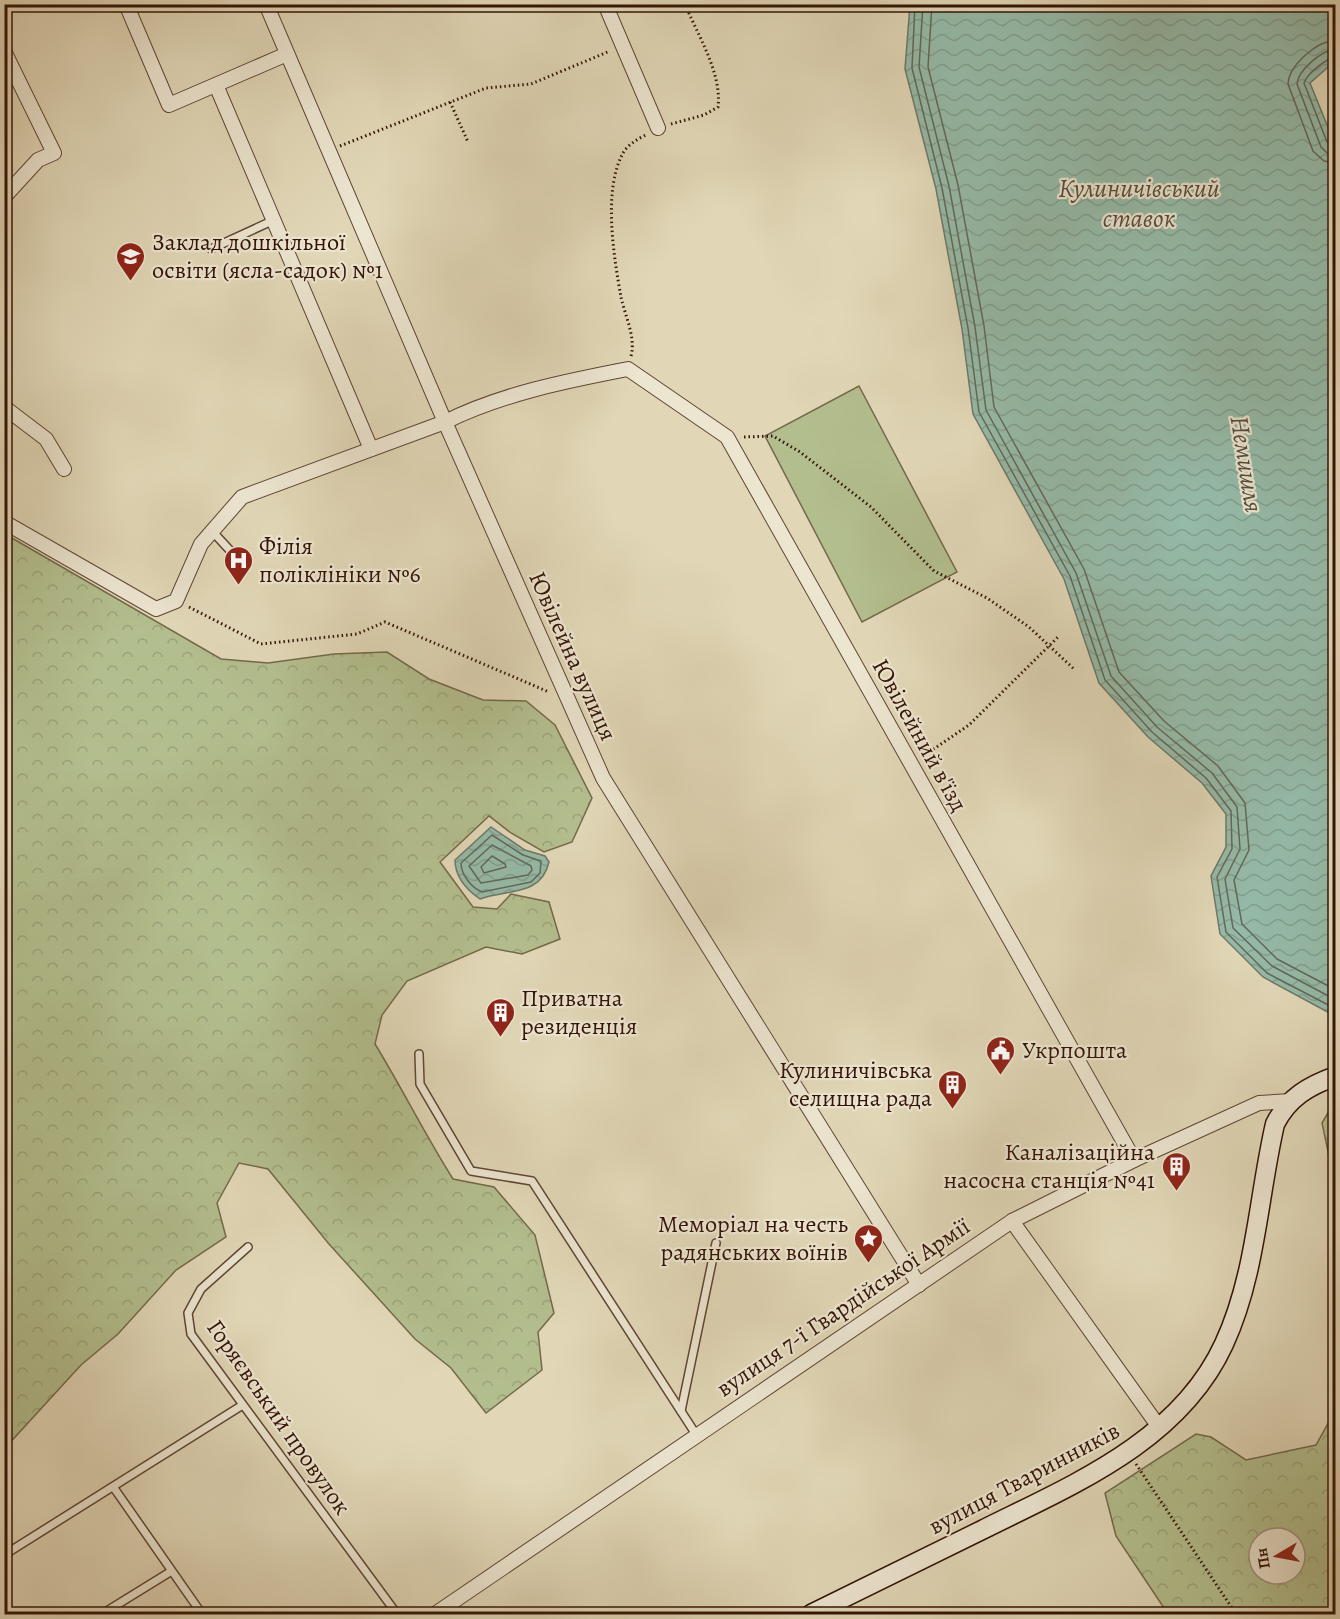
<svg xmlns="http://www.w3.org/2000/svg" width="1340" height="1619" font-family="Alegreya,serif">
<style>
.forest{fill:url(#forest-crowns);stroke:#74694a;stroke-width:1.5;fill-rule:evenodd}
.pitch{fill:#b3be8e;stroke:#74694a;stroke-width:1.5}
.water{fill:url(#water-waves);stroke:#6e7868;stroke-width:1.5}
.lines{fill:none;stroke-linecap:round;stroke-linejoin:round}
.shore{stroke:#646758;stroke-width:1.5}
.lane-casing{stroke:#5f4533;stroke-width:10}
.street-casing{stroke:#5f4533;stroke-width:16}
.secondary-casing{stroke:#341407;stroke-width:21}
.path{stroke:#341407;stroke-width:3;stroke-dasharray:1.5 3;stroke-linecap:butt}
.lane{stroke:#ece5d0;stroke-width:7}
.street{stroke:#ece5d0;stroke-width:14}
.secondary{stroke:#ece5d0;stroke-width:18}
.labels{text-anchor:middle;stroke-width:4.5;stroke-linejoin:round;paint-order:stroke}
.poi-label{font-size:24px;fill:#341407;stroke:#ece5d0;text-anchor:start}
.street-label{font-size:24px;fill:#341407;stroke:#ece5d0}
.water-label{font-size:26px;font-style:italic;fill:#564e3f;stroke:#ece5d0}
</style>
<defs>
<pattern id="forest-crowns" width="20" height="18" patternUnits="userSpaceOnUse" patternTransform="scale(1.5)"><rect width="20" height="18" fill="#b3be8e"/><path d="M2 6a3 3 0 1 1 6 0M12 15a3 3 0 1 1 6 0" fill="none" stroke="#9ba279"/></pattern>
<pattern id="water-waves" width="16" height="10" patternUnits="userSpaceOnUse" patternTransform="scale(1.5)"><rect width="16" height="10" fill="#95baa8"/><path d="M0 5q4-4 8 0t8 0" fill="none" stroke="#819f8f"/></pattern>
</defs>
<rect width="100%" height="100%" fill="#e1d7b7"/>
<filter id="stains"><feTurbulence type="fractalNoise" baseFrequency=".00333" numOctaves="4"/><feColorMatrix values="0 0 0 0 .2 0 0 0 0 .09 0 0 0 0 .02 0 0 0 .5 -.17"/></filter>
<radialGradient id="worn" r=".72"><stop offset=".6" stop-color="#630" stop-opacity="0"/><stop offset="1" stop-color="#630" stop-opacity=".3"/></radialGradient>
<!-- forest -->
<g class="forest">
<path d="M 5,534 L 221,659 L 268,663 L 334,654 L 387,652 L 429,679 L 483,700 L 526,701 L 555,725 L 592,798 L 572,842 L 544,852 L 511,833 L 489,816 L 440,862 L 473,907 L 497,909 L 511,894 L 549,902 L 560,939 L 522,954 L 486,947 L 407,981 L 382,1015 L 375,1044 C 402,1088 425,1135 453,1179 L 494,1187 L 535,1235 L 554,1313 L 538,1332 L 542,1370 L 486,1413 L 451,1368 L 415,1339 L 329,1244 L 268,1169 L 239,1163 L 217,1203 L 226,1237 L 176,1270 L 118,1334 L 81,1365 L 5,1448 Z"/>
<path d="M 1335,1101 L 1335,1185 L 1322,1123 Z"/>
<path d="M 1335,1411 L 1335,1614 L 1168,1614 L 1116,1536 L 1105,1493 L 1196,1434 L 1211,1437 L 1246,1460 L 1316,1445 ZM 1259,1538 L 1295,1538 L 1295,1574 L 1259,1574 Z"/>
</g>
<!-- pitch -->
<path class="pitch" d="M 859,386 L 957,572 L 862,622 L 765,436 Z"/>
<!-- water -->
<g class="water">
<path d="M 910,5 L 1335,5 L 1335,61 L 1310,83 L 1336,147 L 1335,1016 L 1263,977 L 1220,934 L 1211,876 L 1226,847 L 1226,814 L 1202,783 L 1148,737 L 1099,683 L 1064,579 L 973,414 L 962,329 L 936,189 L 905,69 Z"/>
<path d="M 491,827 L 525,850 L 545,856 L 549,862 C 541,896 509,889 480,899 C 467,890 455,877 455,860 Z"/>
</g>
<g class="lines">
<!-- shore -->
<g class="shore">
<path d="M 915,4 L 912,68 L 942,188 L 968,328 L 979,412 L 1070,576 L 1105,680 L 1152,732 L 1206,778 L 1231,811 L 1232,849 L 1217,877 L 1226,932 L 1267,973 L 1336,1009"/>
<path d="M 923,4 L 919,67 L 949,186 L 975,327 L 986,410 L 1076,573 L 1111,676 L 1157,727 L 1212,773 L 1237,807 L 1240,849 L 1225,879 L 1233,928 L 1272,966 L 1336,1000"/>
<path d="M 932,4 L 928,67 L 958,185 L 984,326 L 994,407 L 1084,569 L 1119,672 L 1164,721 L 1218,766 L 1245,803 L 1249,850 L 1234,880 L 1242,924 L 1277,959 L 1336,990"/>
<path d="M 1336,40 C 1317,41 1289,65 1288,84 L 1313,151 L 1324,161 L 1336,163"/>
<path d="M 1336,49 C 1322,50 1298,70 1297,84 L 1321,147 L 1327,153 L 1336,154"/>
<path d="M 1336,57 C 1325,59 1307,74 1304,83 L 1327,142 L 1336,146"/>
<path d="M 492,835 L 523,855 L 541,861 L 540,873 L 531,882 L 482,892 C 472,888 461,875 461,863 Z"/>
<path d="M 492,845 L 531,866 L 532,870 L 528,875 L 481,883 L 469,866 Z"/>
<path d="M 492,856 L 505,864 L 506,867 L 484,873 L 481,867 Z"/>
</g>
<defs>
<g id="lane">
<path d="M 211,249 L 274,220"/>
<path d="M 212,531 L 237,558"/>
<path d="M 419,1054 L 420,1084 L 471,1171 L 532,1181 L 697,1436"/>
<path d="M 248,1247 L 201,1289 L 188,1313 L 191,1334 L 397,1614"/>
<path d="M 681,1411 L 716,1243"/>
<path d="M 114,1488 L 202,1614"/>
<path d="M 4,1555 L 241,1406"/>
<path d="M 102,1614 L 170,1572"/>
</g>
<g id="street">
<path d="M 126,4 L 169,105 L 287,54"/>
<path d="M 266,4 L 445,422 L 603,778 L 919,1285"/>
<path d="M 605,4 L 658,128"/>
<path d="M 4,51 L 54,153 L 38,160 L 4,197"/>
<path d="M 216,85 L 371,449"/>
<path d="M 4,407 L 46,439 L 64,469"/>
<path d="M 4,522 L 156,609 L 176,601 L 201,544 L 242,497 L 445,422 C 501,394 566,381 628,369 L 727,437 L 1134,1160"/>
<path d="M 1012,1221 L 1159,1427"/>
<path d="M 435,1614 L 1012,1221 L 1134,1160 L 1259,1103 L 1290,1101"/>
</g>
<path id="secondary" d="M 811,1614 C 868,1586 925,1558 982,1530 C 1072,1485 1179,1442 1224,1344 C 1256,1275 1258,1198 1275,1124 C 1288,1098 1308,1086 1336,1076"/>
</defs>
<!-- lane casing -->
<use href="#lane" class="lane-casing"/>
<!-- street casing -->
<use href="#street" class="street-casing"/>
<!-- secondary casing -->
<use href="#secondary" class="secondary-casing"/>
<!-- path -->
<g class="path">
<path d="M 450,102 L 468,142"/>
<path d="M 671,124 L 704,115 L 718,107 C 722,73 698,36 685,4"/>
<path d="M 340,146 L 486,88 L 531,84 L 610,51"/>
<path d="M 631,356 C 636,337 625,316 621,297 C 614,258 603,192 622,155 C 626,146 637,139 646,135"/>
<path d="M 744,437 L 773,436 L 800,452 L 871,507 L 934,571 L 987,598 L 1029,627 L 1074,669"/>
<path d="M 189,607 L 261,644 L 357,634 L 385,622 L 549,692"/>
<path d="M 922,757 L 969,725 L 1058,637"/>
<path d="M 1136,1464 L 1236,1614"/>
</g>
<!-- lane -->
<use href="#lane" class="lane"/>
<!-- street -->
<use href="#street" class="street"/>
<!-- secondary -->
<use href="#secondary" class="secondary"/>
</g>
<!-- icons -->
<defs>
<symbol id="school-pin" viewBox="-11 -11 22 30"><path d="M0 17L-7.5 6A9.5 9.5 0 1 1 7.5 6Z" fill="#8f2418" stroke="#ece5d0"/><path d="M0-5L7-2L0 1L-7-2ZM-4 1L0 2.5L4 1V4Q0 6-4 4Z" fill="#fff"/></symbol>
<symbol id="hospital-pin" viewBox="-11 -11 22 30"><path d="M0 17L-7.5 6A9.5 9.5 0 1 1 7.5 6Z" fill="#8f2418" stroke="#ece5d0"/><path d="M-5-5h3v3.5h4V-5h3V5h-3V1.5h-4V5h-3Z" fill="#fff"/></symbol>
<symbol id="building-pin" viewBox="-11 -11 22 30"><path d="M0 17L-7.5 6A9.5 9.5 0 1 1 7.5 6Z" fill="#8f2418" stroke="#ece5d0"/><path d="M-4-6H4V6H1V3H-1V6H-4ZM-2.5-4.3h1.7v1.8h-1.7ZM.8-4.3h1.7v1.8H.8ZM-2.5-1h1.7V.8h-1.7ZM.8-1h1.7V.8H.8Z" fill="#fff"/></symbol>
<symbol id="civic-pin" viewBox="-11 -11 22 30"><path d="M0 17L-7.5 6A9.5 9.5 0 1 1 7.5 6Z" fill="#8f2418" stroke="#ece5d0"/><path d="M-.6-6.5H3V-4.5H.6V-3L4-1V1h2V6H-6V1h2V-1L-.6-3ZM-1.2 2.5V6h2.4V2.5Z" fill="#fff"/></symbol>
<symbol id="sight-pin" viewBox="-11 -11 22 30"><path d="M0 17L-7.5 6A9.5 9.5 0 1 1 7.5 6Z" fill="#8f2418" stroke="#ece5d0"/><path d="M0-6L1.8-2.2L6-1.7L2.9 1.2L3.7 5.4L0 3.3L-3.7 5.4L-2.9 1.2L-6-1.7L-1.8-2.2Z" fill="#fff"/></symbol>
</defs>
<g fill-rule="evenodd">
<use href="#school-pin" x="114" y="240" width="33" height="45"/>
<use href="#hospital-pin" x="222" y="544" width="33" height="45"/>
<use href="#building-pin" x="484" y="996" width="33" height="45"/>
<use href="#civic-pin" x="984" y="1034" width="33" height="45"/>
<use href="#building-pin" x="936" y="1068" width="33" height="45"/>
<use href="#building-pin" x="1160" y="1150" width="33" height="45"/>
<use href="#sight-pin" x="852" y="1222" width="33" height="45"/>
</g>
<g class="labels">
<!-- poi labels -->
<g class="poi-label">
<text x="152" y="250">Заклад дошкільної<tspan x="152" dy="28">освіти (ясла-садок) №1</tspan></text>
<text x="259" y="554">Філія<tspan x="259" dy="28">поліклініки №6</tspan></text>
<text x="521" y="1006">Приватна<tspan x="521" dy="28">резиденція</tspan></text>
<text x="1022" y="1058">Укрпошта</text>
<text x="932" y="1078" text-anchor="end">Кулиничівська<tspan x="932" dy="28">селищна рада</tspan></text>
<text x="1155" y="1160" text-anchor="end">Каналізаційна<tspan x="1155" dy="28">насосна станція №41</tspan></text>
<text x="848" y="1232" text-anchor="end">Меморіал на честь<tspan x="848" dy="28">радянських воїнів</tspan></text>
</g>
<!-- street labels -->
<g class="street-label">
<text transform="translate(573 656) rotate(66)" y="8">Ювілейна вулиця</text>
<text transform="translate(920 735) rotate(61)" y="8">Ювілейний в'їзд</text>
<text transform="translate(843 1307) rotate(-34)" y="8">вулиця 7-ї Гвардійської Армії</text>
<text transform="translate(279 1417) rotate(55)" y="8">Горяєвський провулок</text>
<text transform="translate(1024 1478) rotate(-28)" y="8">вулиця Тваринників</text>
</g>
<!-- water labels -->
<g class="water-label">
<text x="1139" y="197">Кулиничівський<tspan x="1139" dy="30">ставок</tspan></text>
<text transform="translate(1247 464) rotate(81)" y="9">Немишля</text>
</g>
</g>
<!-- margin -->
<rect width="1340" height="1619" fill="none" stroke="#e1d7b7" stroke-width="24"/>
<rect x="6" y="6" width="1328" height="1607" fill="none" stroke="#341407" stroke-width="3"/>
<rect x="12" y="12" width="1316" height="1595" fill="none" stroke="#341407" stroke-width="1.5"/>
<!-- north arrow -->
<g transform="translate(1277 1556) rotate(260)"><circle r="28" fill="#ece5d0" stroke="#a29180" stroke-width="1.5"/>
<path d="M0-4.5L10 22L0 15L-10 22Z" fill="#8f2418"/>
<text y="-9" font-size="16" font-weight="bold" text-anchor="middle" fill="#341407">Пн</text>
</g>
<rect width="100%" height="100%" filter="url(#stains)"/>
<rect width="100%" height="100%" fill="url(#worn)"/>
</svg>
